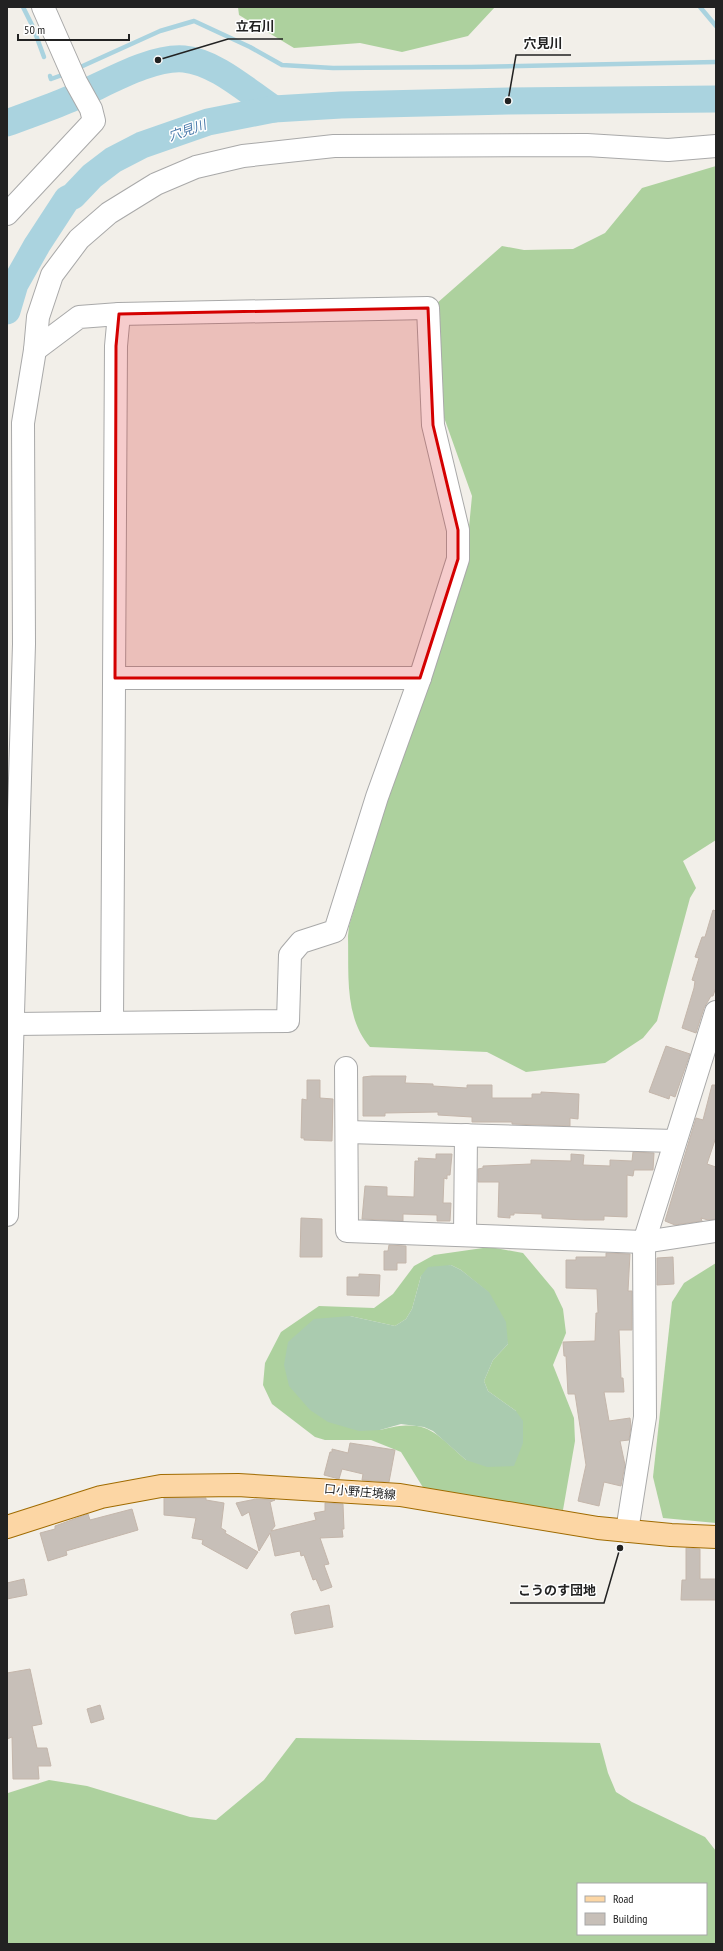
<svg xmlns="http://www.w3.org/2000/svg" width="723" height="1951" font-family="'PT Sans Narrow','Noto Sans JP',sans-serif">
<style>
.forest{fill:#add19e;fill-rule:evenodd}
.cemetery{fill:#aacbaf}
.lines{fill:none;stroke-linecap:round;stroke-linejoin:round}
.stream{stroke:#aad3df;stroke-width:4.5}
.river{stroke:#aad3df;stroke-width:27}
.building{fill:#c7bfb8;stroke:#c4b6ab}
.minor-casing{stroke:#a9a9a9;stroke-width:24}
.major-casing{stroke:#a06b00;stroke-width:24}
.minor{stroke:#fff;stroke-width:22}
.major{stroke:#fcd6a4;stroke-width:22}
.marked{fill:#d40000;fill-opacity:0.2;stroke:#d40000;stroke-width:3;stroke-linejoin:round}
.labels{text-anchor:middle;stroke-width:3;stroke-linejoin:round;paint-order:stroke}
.street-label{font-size:12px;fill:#222;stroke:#fff}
.water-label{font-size:13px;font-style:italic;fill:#4a7aab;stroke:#fff}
.leader{fill:none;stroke:#222;stroke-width:1.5}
.callout-dot{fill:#222;stroke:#fff;stroke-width:1.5}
.callout-label{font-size:13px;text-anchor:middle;font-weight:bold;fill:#222;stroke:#fff;stroke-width:3;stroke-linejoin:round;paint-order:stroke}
</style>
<rect width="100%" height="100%" fill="#f2efe9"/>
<!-- forest -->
<g class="forest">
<path d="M 238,7 L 495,7 L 468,36 L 402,52 L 360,43 L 294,48 L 239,15 Z"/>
<path d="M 716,166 L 716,840 L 683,861 L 696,888 L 690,898 L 657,1021 L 643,1038 L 605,1063 L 526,1072 L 487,1052 L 370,1047 C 344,1017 349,974 348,936 L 349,926 L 405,741 L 465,569 L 472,496 L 441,409 L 436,304 L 502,246 L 524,250 L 573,249 L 605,233 L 642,188 Z"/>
<path d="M 490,1247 L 523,1253 L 554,1290 L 563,1309 L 566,1333 L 553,1365 L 574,1418 L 575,1441 L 563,1510 L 424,1489 L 401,1452 L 371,1440 L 325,1440 L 315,1437 L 272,1404 L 263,1385 L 265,1363 L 281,1332 L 319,1306 L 374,1308 L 393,1294 L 414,1266 L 434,1255 ZM 451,1265 L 461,1270 L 488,1292 L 508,1344 L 493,1360 L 484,1381 L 488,1391 L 516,1411 L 466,1460 C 433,1431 427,1418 380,1430 L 350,1316 L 395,1326 L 406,1319 L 412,1309 L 421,1276 Z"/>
<path d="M 716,1263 L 716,1523 L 663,1518 L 653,1477 L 672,1302 L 684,1283 Z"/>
<path d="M 296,1738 L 600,1743 L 608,1773 L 616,1792 L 632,1802 L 705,1837 L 716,1851 L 716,1944 L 7,1944 L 8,1793 L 49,1780 L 87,1786 L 190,1817 L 216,1820 L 264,1780 ZM 578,1884 L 706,1884 L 706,1934 L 578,1934 Z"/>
</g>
<!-- cemetery -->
<path class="cemetery" d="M 451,1265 L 461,1270 L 489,1292 L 506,1322 L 508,1344 L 493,1360 L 484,1381 L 488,1391 L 516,1411 L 523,1421 L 523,1443 L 514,1466 L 487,1467 L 466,1460 L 433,1431 L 424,1427 L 401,1424 L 380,1430 L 359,1431 L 328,1422 L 310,1410 L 289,1386 L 284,1365 L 288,1342 L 314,1319 L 350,1316 L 395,1326 L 406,1319 L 412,1309 L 421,1276 L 428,1267 Z"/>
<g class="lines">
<!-- stream -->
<g class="stream">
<path d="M 23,7 L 33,27 L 44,57"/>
<path d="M 700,7 L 716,26"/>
<path d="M 76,69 L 160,31 L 194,21 L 250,47 L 282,65 L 333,68 L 471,67 L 716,62"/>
<path d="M 50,76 L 51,79 L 65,74"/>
</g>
<!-- river -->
<g class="river">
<path d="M 7,123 C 28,115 49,108 70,99 C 102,86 150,56 184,59 C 216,62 248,92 274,109"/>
<path d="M 7,311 L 15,284 L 37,245 L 67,199 L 73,196 L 92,176 L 113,160 L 142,145 L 208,122 L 274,109 L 341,105 L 508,101 L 716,99"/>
</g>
</g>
<!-- building -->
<g class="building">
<path d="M 713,910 L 716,911 L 716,987 L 713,996 L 711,996 L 704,1008 L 696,1033 L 682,1028 L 694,988 L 695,981 L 692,980 L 699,958 L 695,957 L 702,937 L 705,937 Z"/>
<path d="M 666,1046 L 690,1054 L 675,1097 L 670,1095 L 669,1099 L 649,1092 Z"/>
<path d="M 372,1076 L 406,1076 L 405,1083 L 433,1084 L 433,1086 L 467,1088 L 467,1085 L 492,1085 L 492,1098 L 532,1098 L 532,1094 L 541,1094 L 541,1092 L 579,1094 L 578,1119 L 570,1118 L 570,1126 L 512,1124 L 512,1122 L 472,1122 L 472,1117 L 438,1115 L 438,1112 L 385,1113 L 385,1116 L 363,1116 L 363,1077 Z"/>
<path d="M 307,1080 L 320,1080 L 320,1098 L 333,1099 L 332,1141 L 304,1140 L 304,1138 L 301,1138 L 302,1099 L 307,1100 Z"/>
<path d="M 712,1085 L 716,1085 L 716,1137 L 707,1164 L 716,1167 L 716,1219 L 708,1220 L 701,1218 L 702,1221 L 675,1225 L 665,1221 L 696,1118 L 703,1120 Z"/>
<path d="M 633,1152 L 654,1153 L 653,1170 L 634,1170 L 633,1176 L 627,1175 L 627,1217 L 604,1216 L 604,1220 L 585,1220 L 542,1218 L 542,1214 L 514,1213 L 514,1215 L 510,1215 L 510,1218 L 498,1217 L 499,1182 L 478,1182 L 478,1169 L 483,1168 L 483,1166 L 531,1164 L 531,1160 L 571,1161 L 571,1154 L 584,1155 L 583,1165 L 610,1166 L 610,1160 L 632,1161 Z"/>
<path d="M 436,1154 L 452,1154 L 450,1175 L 447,1175 L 447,1179 L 444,1178 L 443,1203 L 451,1203 L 450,1221 L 437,1221 L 437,1215 L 403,1214 L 403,1221 L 362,1219 L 365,1186 L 387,1187 L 387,1196 L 414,1197 L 415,1161 L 419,1161 L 418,1158 L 436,1159 Z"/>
<path d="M 301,1218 L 322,1219 L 322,1257 L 300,1257 Z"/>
<path d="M 389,1245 L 406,1246 L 406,1263 L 397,1263 L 397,1270 L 384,1270 L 384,1251 L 388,1251 Z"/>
<path d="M 606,1253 L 630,1254 L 628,1291 L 632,1291 L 632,1330 L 619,1330 L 621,1378 L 623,1378 L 624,1392 L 604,1392 L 609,1421 L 630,1418 L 631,1426 L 629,1440 L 620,1441 L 625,1465 L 621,1486 L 604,1482 L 599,1506 L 578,1501 L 586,1465 L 575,1394 L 568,1394 L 566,1356 L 564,1356 L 563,1342 L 595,1341 L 596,1313 L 598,1313 L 597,1289 L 566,1288 L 566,1260 L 576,1260 L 576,1257 L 606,1257 Z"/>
<path d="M 673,1257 L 674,1284 L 657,1285 L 657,1258 Z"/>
<path d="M 359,1274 L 380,1275 L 379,1296 L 347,1295 L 347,1277 L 359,1277 Z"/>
<path d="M 350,1443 L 395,1450 L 389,1482 L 362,1480 L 363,1474 L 342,1469 L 339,1479 L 324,1475 L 330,1452 L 332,1452 L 332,1449 L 348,1453 Z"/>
<path d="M 164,1498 L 206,1498 L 206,1500 L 224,1503 L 221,1528 L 226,1531 L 225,1533 L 258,1552 L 247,1569 L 202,1544 L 203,1540 L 192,1538 L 196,1518 L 164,1515 Z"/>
<path d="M 256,1499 L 275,1500 L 270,1502 L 275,1526 L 271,1531 L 316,1520 L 314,1513 L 325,1511 L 325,1503 L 343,1504 L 344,1529 L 342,1529 L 343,1537 L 320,1538 L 329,1564 L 324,1565 L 332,1587 L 321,1591 L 316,1579 L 313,1580 L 304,1555 L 301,1556 L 300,1551 L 275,1556 L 270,1533 L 259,1551 L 249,1512 L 242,1516 L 236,1503 Z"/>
<path d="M 132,1509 L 138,1530 L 66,1551 L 67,1555 L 48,1561 L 40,1533 L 55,1529 L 55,1526 L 88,1514 L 90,1520 Z"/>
<path d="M 686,1548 L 700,1549 L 700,1579 L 716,1579 L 716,1600 L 681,1600 L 682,1580 L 686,1580 Z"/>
<path d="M 24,1579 L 27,1595 L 7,1599 L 7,1583 Z"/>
<path d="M 329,1605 L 333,1627 L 295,1634 L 291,1614 L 293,1612 Z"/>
<path d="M 30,1669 L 42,1724 L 32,1726 L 37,1748 L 47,1748 L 51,1766 L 38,1766 L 39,1779 L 13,1779 L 12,1737 L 7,1739 L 7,1673 Z"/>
<path d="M 100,1705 L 104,1719 L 91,1723 L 87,1709 Z"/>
</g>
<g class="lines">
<defs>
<g id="minor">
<path d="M 7,214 L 94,121 L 91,109 L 76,82 L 43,7"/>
<path d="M 115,678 L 420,678"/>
<path d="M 112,1022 L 116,346 L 119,314"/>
<path d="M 14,1024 L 288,1021 L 290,955 L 301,942 L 335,931 L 377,797 L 420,678 L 458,559 L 458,530 L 433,425 L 428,308 L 119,314 L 79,317 L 35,350"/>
<path d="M 346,1068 L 347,1231 L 644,1242 L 716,1231"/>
<path d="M 347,1132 L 675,1141"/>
<path d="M 7,1215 L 24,644 L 23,423 L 35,350 L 38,317 L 52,275 L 79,239 L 109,213 L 156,184 L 196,167 L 243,156 L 334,146 L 587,145 L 668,150 L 716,146"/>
<path d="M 465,1235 L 466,1135"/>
<path d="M 627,1531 L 645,1417 L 644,1242 L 716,1012"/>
</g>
<path id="major" d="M 7,1527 L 101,1497 L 161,1486 L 238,1485 L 400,1495 L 598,1528 L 671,1535 L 716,1537"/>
</defs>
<!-- minor casing -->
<use href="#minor" class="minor-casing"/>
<!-- major casing -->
<use href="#major" class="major-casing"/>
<!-- minor -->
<use href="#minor" class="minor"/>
<!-- major -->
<use href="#major" class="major"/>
</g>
<!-- marked area -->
<path class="marked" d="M 428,308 L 433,425 L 458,530 L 458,559 L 420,678 L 115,678 L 116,346 L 119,314 Z"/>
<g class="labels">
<!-- street labels -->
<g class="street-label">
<text transform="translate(360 1492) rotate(5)" y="4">口小野庄境線</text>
</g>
<!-- water labels -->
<g class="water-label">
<text transform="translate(187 130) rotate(-19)" y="5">穴見川</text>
</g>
</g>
<!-- callouts -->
<path class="leader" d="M158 60L228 39H283M508 101L516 55H571M620 1548L604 1603H510"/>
<g class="callout-dot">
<circle cx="158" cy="60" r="4"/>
<circle cx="508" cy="101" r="4"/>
<circle cx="620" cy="1548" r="4"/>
</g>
<g class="callout-label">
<text x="255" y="31">立石川</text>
<text x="543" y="48">穴見川</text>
<text x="557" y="1595">こうのす団地</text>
</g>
<!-- border -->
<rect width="723" height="1951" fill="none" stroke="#222222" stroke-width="16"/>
<!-- legend -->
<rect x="577" y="1883" width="130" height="52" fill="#ffffff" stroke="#a7a7a7"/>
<rect x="585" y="1896" width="20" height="6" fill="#fcd6a4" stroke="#a7a7a7"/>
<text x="613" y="1903" font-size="12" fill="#222222">Road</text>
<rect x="585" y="1913" width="20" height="12" fill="#c7bfb8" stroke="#a7a7a7"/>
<text x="613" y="1923" font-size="12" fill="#222222">Building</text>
<!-- scale -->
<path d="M18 34v6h111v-6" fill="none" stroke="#222222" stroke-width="2"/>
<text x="24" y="34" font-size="12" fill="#222222" stroke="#ffffff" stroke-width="3" paint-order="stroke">50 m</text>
</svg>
